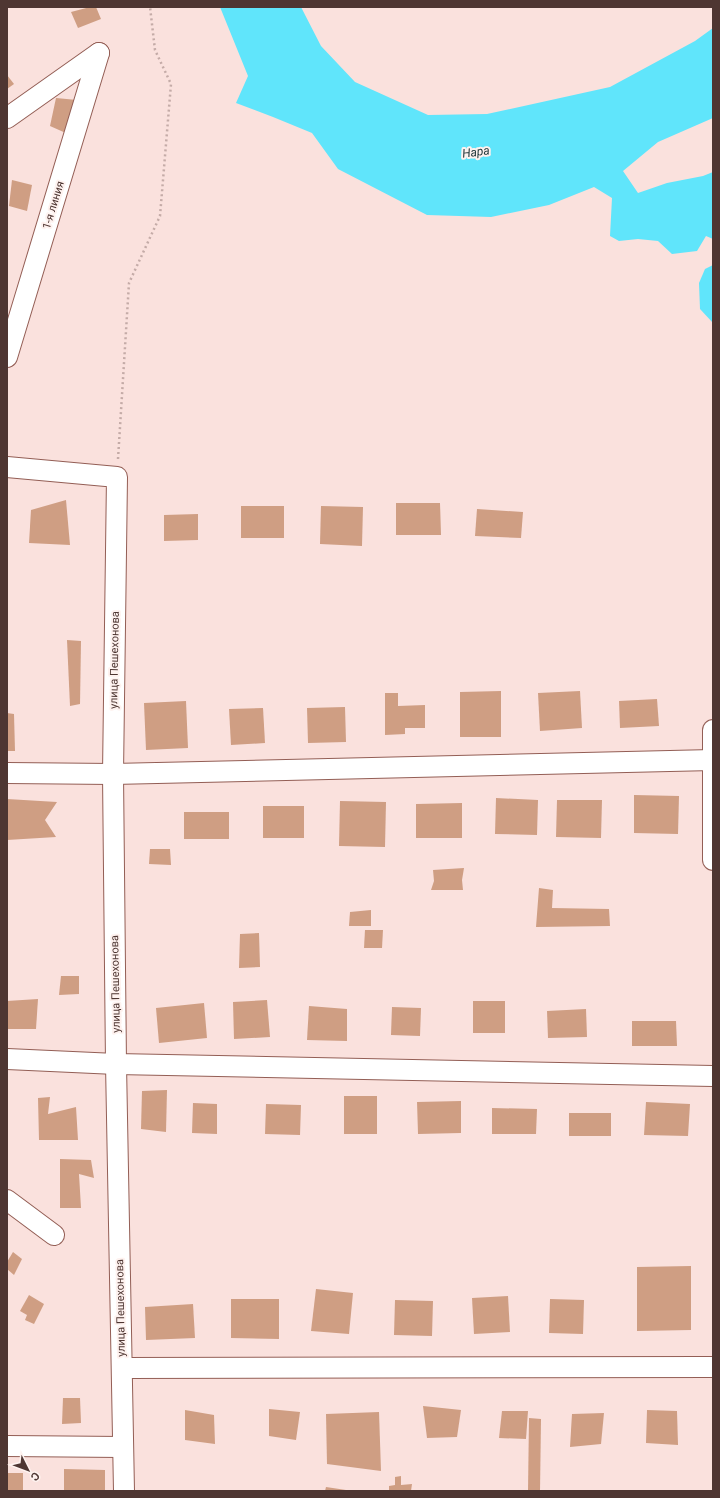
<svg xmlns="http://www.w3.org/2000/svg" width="720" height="1498" font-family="Roboto,sans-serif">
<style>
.water{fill:#60e5fb}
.building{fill:#cf9e83}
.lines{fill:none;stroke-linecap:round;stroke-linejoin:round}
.minor-casing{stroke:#935e55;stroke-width:22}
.path{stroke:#c4aba7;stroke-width:2.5;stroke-dasharray:2 3;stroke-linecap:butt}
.minor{stroke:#fff;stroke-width:20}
.labels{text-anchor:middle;stroke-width:4;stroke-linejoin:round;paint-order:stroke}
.street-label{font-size:11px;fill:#4e3632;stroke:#fef2ef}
.water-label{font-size:12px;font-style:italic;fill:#20373b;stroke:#fef2ef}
</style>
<rect width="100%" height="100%" fill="#fae1dd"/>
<!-- water -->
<g class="water">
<path d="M 220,7 L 301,7 L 321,46 L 355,82 L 428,115 L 487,114 L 610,87 L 695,41 L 713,28 L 713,118 L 658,142 L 623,171 L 638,193 L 667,183 L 703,176 L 713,172 L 713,239 L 706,236 L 697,251 L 672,254 L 658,241 L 638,239 L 619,241 L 610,236 L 612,198 L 594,187 L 549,205 L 491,217 L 427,215 L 338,169 L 312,133 L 273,117 L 236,103 L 248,76 Z"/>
<path d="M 713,265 L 713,323 L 700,309 L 699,283 L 705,269 Z"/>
</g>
<!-- building -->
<g class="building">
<path d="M 90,7 L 96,7 L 101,19 L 78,28 L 71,12 Z"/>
<path d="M 7,75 L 14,84 L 7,89 Z"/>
<path d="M 56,98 L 77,100 L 68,134 L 50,126 Z"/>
<path d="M 12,180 L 32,185 L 27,211 L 9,206 Z"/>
<path d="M 66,500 L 70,545 L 29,543 L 31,510 Z"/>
<path d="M 396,503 L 440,503 L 441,535 L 396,535 Z"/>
<rect x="241" y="506" width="43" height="32"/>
<path d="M 321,506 L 363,507 L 362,546 L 320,544 Z"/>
<path d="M 477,509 L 523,512 L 521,538 L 475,536 Z"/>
<path d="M 198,514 L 198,540 L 164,541 L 164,515 Z"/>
<path d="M 67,640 L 81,641 L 80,704 L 70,706 Z"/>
<path d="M 501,691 L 501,737 L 460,737 L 460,692 Z"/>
<path d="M 580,691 L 582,728 L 540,731 L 538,693 Z"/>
<path d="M 385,693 L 398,693 L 398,706 L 425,705 L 425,728 L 405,728 L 405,734 L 385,735 Z"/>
<path d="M 657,699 L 659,726 L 620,728 L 619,701 Z"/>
<path d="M 186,701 L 188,748 L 146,750 L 144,703 Z"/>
<path d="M 345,707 L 346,742 L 308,743 L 307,708 Z"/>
<path d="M 263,708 L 265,743 L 231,745 L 229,709 Z"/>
<path d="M 7,713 L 14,714 L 15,751 L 7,751 Z"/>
<path d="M 634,795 L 679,796 L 678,834 L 634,833 Z"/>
<path d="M 496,798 L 538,800 L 537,835 L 495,834 Z"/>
<path d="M 7,799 L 57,802 L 45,820 L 56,837 L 7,840 Z"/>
<path d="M 557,800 L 602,800 L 601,838 L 556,837 Z"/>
<path d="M 340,801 L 386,802 L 385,847 L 339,846 Z"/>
<path d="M 462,803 L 462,838 L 416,838 L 416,804 Z"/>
<rect x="263" y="806" width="41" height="32"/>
<rect x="184" y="812" width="45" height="27"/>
<path d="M 150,849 L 170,849 L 171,865 L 149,864 Z"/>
<path d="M 464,868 L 462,880 L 463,890 L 431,890 L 434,881 L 433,870 Z"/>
<path d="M 539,888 L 553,890 L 552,908 L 609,909 L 610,926 L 536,927 Z"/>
<path d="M 371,910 L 371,926 L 349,926 L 350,912 Z"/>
<path d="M 365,930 L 383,930 L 382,948 L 364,948 Z"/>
<path d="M 259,933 L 260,967 L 239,968 L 240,934 Z"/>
<path d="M 61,976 L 79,976 L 79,994 L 59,995 Z"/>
<path d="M 38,999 L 36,1029 L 7,1029 L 7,1001 Z"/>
<path d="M 267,1000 L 270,1037 L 234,1039 L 233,1002 Z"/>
<rect x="473" y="1001" width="32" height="32"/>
<path d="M 204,1003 L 207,1038 L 159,1043 L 156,1008 Z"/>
<path d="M 309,1006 L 347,1009 L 347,1041 L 307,1040 Z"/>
<path d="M 392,1007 L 421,1008 L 420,1036 L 391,1035 Z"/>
<path d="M 586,1009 L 587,1037 L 548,1038 L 547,1011 Z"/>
<path d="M 632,1021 L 676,1021 L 677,1046 L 632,1046 Z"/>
<path d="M 167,1090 L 166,1132 L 141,1129 L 142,1091 Z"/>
<rect x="344" y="1096" width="33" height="38"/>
<path d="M 50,1097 L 48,1114 L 76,1107 L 78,1140 L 39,1140 L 38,1098 Z"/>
<path d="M 461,1101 L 461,1133 L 418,1134 L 417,1102 Z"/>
<path d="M 646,1102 L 690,1104 L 688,1136 L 644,1135 Z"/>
<path d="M 193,1103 L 217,1104 L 217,1134 L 192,1133 Z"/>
<path d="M 266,1104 L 301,1105 L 300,1135 L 265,1134 Z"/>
<path d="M 492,1108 L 537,1109 L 536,1134 L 492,1134 Z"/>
<rect x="569" y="1113" width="42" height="23"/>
<path d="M 60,1159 L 91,1160 L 94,1178 L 79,1174 L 81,1208 L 60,1208 Z"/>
<path d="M 13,1252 L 22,1259 L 14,1275 L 7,1269 L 7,1262 Z"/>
<path d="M 691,1266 L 691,1330 L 637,1331 L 637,1267 Z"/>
<path d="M 316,1289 L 353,1293 L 349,1334 L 311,1331 Z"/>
<path d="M 29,1295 L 44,1304 L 34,1324 L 25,1320 L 27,1315 L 20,1311 Z"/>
<path d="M 508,1296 L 510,1332 L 474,1334 L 472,1298 Z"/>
<path d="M 231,1299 L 279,1299 L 279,1339 L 231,1338 Z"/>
<path d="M 550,1299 L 584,1300 L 583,1334 L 549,1333 Z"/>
<path d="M 395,1300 L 433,1301 L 432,1336 L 394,1335 Z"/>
<path d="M 193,1304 L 195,1338 L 146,1340 L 145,1307 Z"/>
<path d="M 63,1398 L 80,1398 L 81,1423 L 62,1424 Z"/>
<path d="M 423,1406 L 461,1410 L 457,1437 L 427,1438 Z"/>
<path d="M 269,1409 L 300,1412 L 296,1440 L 269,1436 Z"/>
<path d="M 185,1410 L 214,1415 L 215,1444 L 185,1440 Z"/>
<path d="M 647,1410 L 677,1411 L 678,1445 L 646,1443 Z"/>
<path d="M 502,1411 L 528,1411 L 526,1439 L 499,1438 Z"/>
<path d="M 379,1412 L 381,1471 L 327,1464 L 326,1414 Z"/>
<path d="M 604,1413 L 601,1444 L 570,1447 L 572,1414 Z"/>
<path d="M 529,1418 L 541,1419 L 540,1491 L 528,1491 Z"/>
<path d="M 64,1469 L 105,1470 L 105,1491 L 64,1491 Z"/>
<rect x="7" y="1473" width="16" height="18"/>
<path d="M 401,1476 L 401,1485 L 412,1484 L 411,1491 L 389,1491 L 389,1486 L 395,1485 L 395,1477 Z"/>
<path d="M 326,1487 L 346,1490 L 346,1491 L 325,1491 Z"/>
</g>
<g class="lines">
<defs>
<g id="minor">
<path d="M 7,118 L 99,53"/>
<path d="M 7,357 L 99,53"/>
<path d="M 7,467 L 117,477 L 113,774 L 116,1064 L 124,1491"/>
<path d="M 713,730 L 713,860"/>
<path d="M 7,773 L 113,774 L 713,760"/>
<path d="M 7,1059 L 116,1064 L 713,1076"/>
<path d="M 7,1200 L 54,1235"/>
<path d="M 122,1368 L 713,1367"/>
<path d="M 7,1446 L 122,1447"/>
</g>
</defs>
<!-- minor casing -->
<use href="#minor" class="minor-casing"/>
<!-- path -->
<path class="path" d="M 118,459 L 129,283 L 160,216 L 171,84 L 155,50 L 150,7"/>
<!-- minor -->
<use href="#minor" class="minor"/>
</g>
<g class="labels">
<!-- street labels -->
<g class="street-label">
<text transform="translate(53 205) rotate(-73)" y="4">1-я линия</text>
<text transform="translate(114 660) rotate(-89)" y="4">улица Пешехонова</text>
<text transform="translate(115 984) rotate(-91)" y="4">улица Пешехонова</text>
<text transform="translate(120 1308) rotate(-91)" y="4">улица Пешехонова</text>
</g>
<!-- water labels -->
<g class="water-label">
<text transform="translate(476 152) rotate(-7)" y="4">Нара</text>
</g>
</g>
<!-- border -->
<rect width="720" height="1498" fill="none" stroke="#4e3632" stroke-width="16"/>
<!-- north arrow -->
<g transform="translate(28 1470) rotate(132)" stroke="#fef2ef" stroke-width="3" paint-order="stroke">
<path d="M0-3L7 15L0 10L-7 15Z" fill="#4e3632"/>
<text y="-6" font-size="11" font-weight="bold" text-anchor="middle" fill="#4e3632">С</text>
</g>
</svg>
